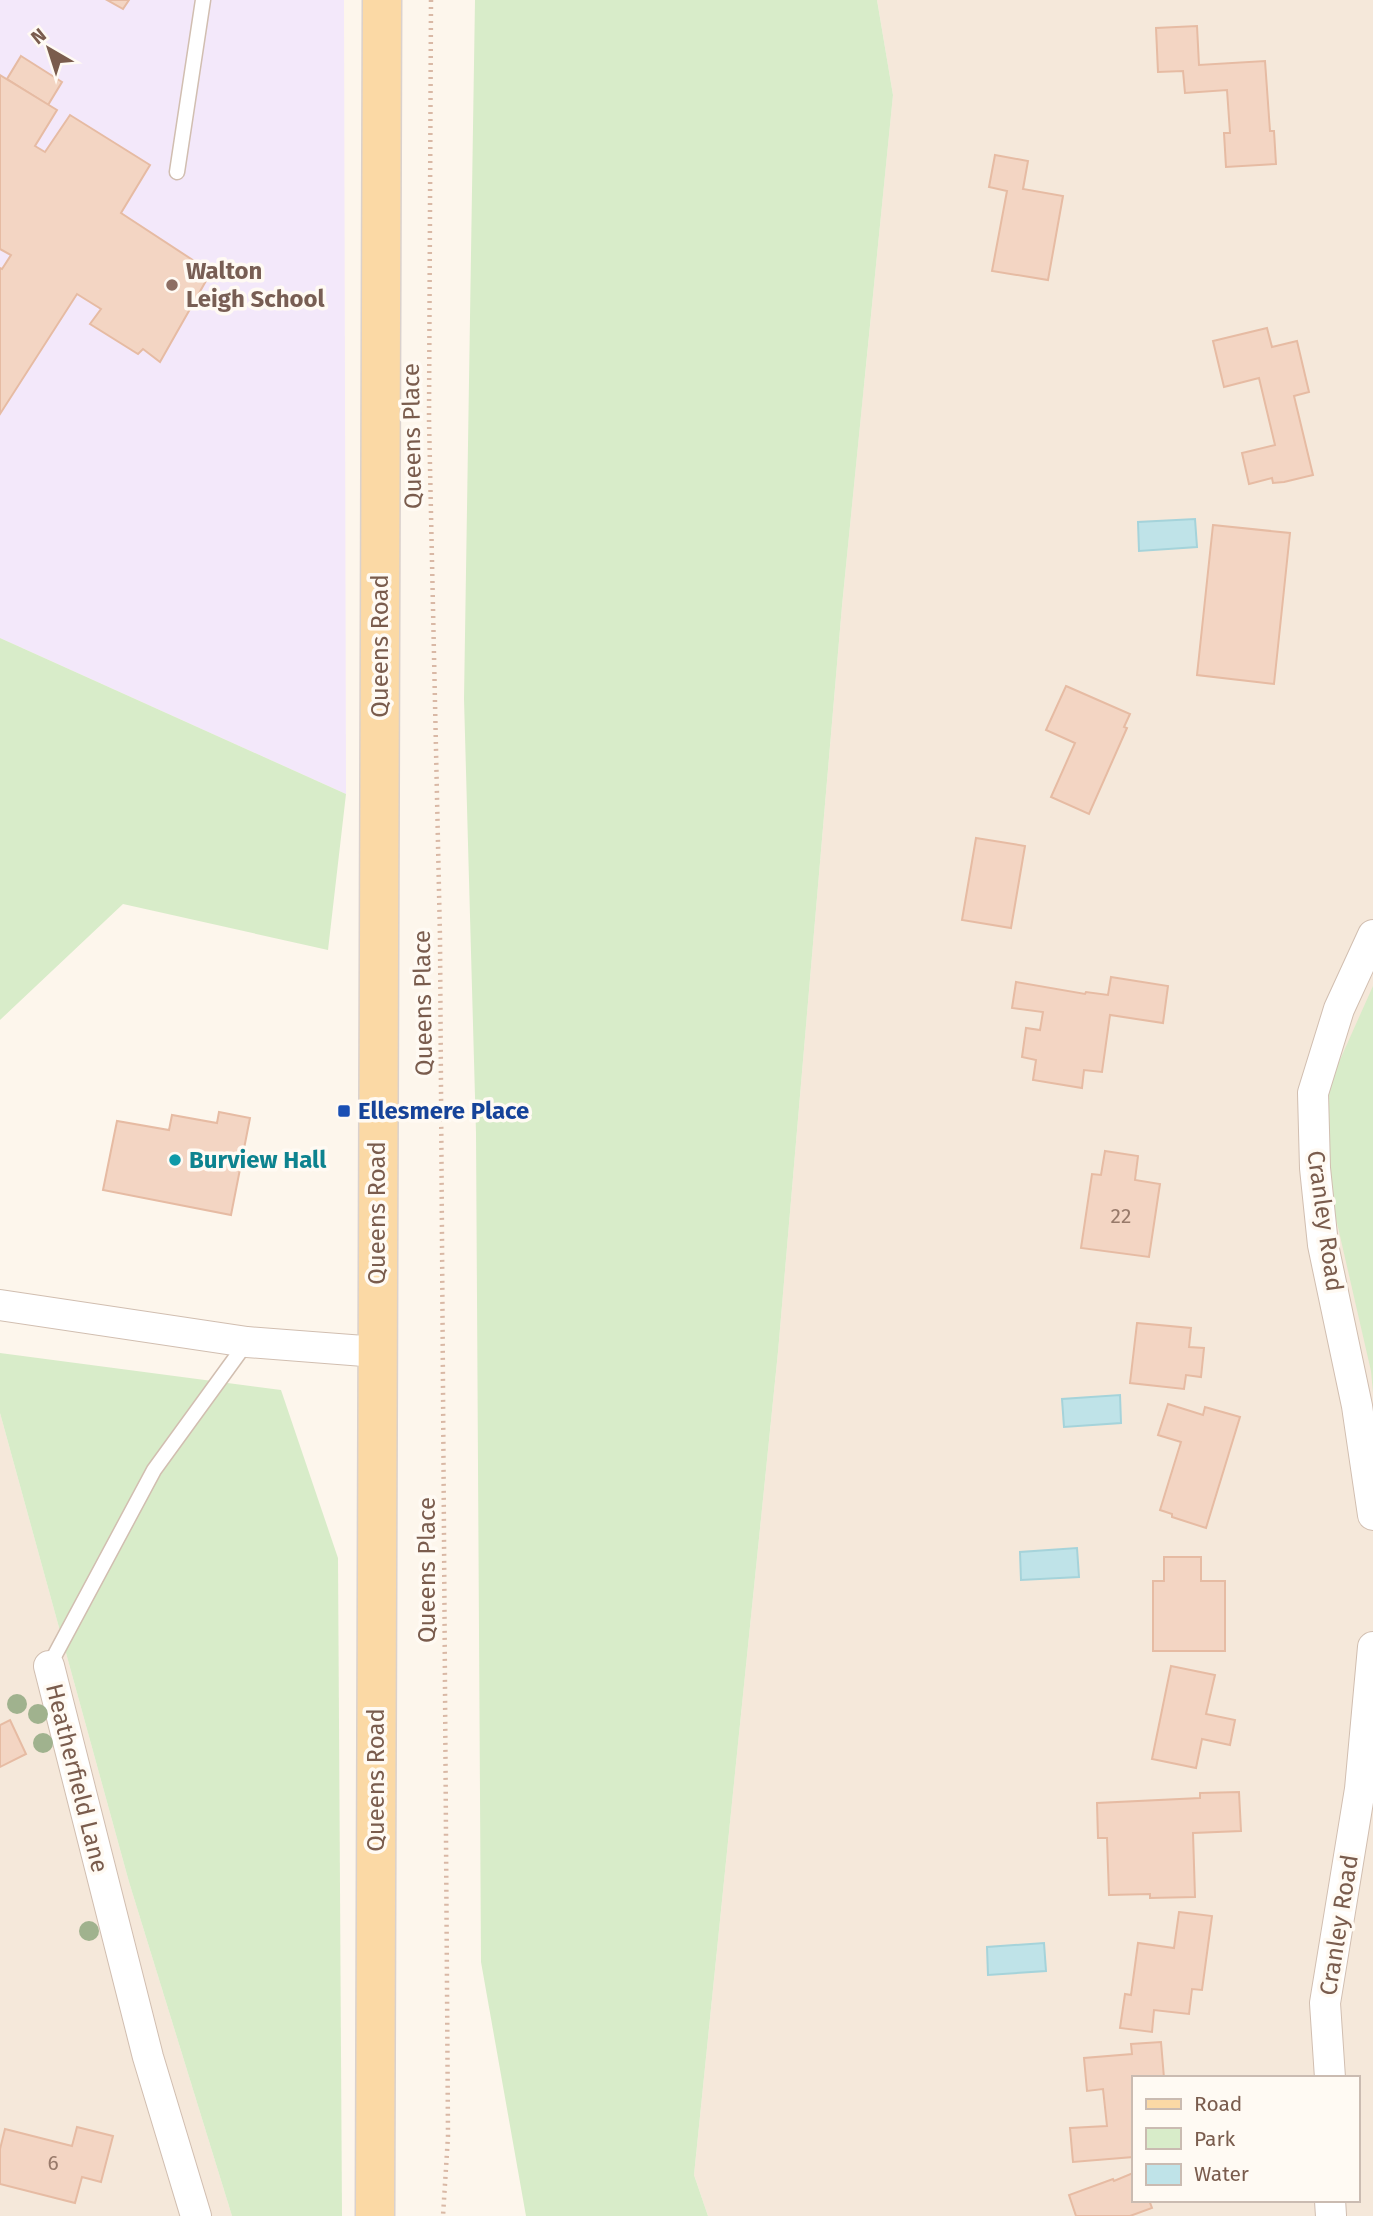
<svg xmlns="http://www.w3.org/2000/svg" width="1373" height="2216" font-family="'Fira Sans',sans-serif">
<style>
.residential{fill:#f5e8da;fill-rule:evenodd}
.education{fill:#f3e8fa}
.green{fill:#d8ecc9}
.water{fill:#bfe3e8;stroke:#a5d3da;stroke-width:2}
.building{fill:#f3d5c3;stroke:#e6bba3;stroke-width:2}
.lines{fill:none;stroke-linecap:round;stroke-linejoin:round}
.lane-casing{stroke:#d1beb0;stroke-width:17}
.street-casing{stroke:#d1beb0;stroke-width:32}
.primary-casing{stroke:#dad1cd;stroke-width:41}
.path{stroke:#d9b8a5;stroke-width:4.5;stroke-dasharray:2 5;stroke-linecap:butt}
.lane{stroke:#fff;stroke-width:14}
.street{stroke:#fff;stroke-width:30}
.primary{stroke:#fbd9a5;stroke-width:38}
.tree{fill:#a0b28e}
.education-dot{fill:#8d6e63;stroke:#fffaf3;stroke-width:2.5}
.transit-dot{fill:#1a4fb4;stroke:#fffaf3;stroke-width:2.5}
.culture-dot{fill:#0f9aa8;stroke:#fffaf3;stroke-width:2.5}
.labels{text-anchor:middle;stroke-width:7;stroke-linejoin:round;paint-order:stroke}
.number-label{font-size:21px;fill:#987a6a}
.education-label{font-size:24px;font-weight:bold;fill:#785e54;stroke:#fffaf3;text-anchor:start}
.street-label{font-size:24px;fill:#7a5c4d;stroke:#fffaf3}
.transit-label{font-size:24px;font-weight:bold;fill:#164399;stroke:#fffaf3;text-anchor:start}
.culture-label{font-size:24px;font-weight:bold;fill:#0d838f;stroke:#fffaf3;text-anchor:start}
</style>
<rect width="100%" height="100%" fill="#fdf6ec"/>
<!-- residential -->
<g class="residential">
<path d="M 877,0 L 1373,0 L 1373,2216 L 708,2216 L 694,2175 L 778,1352 L 842,606 L 893,95 ZM 1133,2078 L 1357,2078 L 1357,2200 L 1133,2200 Z"/>
<path d="M 0,1413 L 129,1882 L 232,2216 L 0,2216 Z"/>
</g>
<!-- education -->
<path class="education" d="M 0,0 L 344,0 L 346,794 L 0,638 Z"/>
<!-- green -->
<g class="green">
<path d="M 475,0 L 877,0 L 893,95 L 842,606 L 778,1352 L 694,2175 L 708,2216 L 526,2216 L 481,1962 L 476,1133 L 464,699 Z"/>
<path d="M 0,638 L 346,794 L 328,950 L 123,904 L 0,1020 Z"/>
<path d="M 1373,986 L 1373,1393 L 1371,1371 L 1329,1188 L 1326,1091 Z"/>
<path d="M 0,1353 L 281,1390 L 338,1558 L 342,2216 L 232,2216 L 129,1882 L 0,1413 Z"/>
</g>
<!-- water -->
<g class="water">
<path d="M 1195,519 L 1197,547 L 1139,551 L 1138,522 Z"/>
<path d="M 1120,1395 L 1121,1423 L 1064,1427 L 1062,1399 Z"/>
<path d="M 1077,1548 L 1079,1577 L 1021,1580 L 1020,1552 Z"/>
<path d="M 1044,1943 L 1046,1971 L 988,1975 L 987,1947 Z"/>
</g>
<!-- building -->
<g class="building">
<path d="M 107,0 L 129,0 L 123,9 Z"/>
<path d="M 1197,26 L 1199,65 L 1265,61 L 1270,131 L 1274,131 L 1276,164 L 1226,167 L 1224,133 L 1230,133 L 1227,90 L 1185,93 L 1183,71 L 1158,72 L 1156,28 Z"/>
<path d="M 21,56 L 62,82 L 48,105 L 7,79 Z"/>
<path d="M 0,75 L 57,110 L 35,146 L 45,152 L 70,115 L 150,165 L 121,213 L 211,272 L 160,362 L 143,349 L 138,354 L 90,324 L 101,309 L 77,294 L 0,414 L 0,268 L 2,269 L 11,255 L 0,249 Z"/>
<path d="M 995,155 L 1028,161 L 1023,189 L 1063,196 L 1048,280 L 992,271 L 1007,191 L 989,187 Z"/>
<path d="M 1267,328 L 1272,347 L 1297,341 L 1309,392 L 1294,396 L 1313,475 L 1284,482 L 1273,483 L 1272,478 L 1249,484 L 1242,453 L 1275,445 L 1259,378 L 1224,387 L 1213,341 Z"/>
<path d="M 1213,525 L 1290,533 L 1274,684 L 1197,675 Z"/>
<path d="M 1066,686 L 1130,714 L 1124,727 L 1127,728 L 1089,814 L 1051,797 L 1075,743 L 1046,730 Z"/>
<path d="M 976,838 L 1025,846 L 1011,928 L 962,920 Z"/>
<path d="M 1111,977 L 1168,986 L 1163,1023 L 1110,1015 L 1102,1072 L 1084,1070 L 1082,1088 L 1033,1080 L 1036,1060 L 1022,1057 L 1026,1028 L 1040,1030 L 1043,1012 L 1012,1008 L 1016,982 L 1085,994 L 1086,992 L 1108,995 Z"/>
<path d="M 219,1112 L 250,1118 L 231,1215 L 103,1190 L 117,1121 L 169,1130 L 172,1115 L 217,1123 Z"/>
<path d="M 1105,1151 L 1138,1156 L 1135,1180 L 1160,1184 L 1149,1257 L 1081,1248 L 1092,1174 L 1101,1175 Z"/>
<path d="M 1137,1323 L 1191,1328 L 1189,1347 L 1204,1348 L 1201,1377 L 1186,1375 L 1184,1389 L 1130,1383 Z"/>
<path d="M 1168,1404 L 1203,1415 L 1205,1407 L 1240,1417 L 1206,1528 L 1172,1517 L 1172,1514 L 1160,1510 L 1181,1442 L 1158,1435 Z"/>
<path d="M 1164,1557 L 1201,1557 L 1201,1581 L 1225,1581 L 1225,1651 L 1153,1651 L 1153,1581 L 1164,1581 Z"/>
<path d="M 1171,1666 L 1215,1675 L 1206,1714 L 1235,1720 L 1230,1745 L 1202,1739 L 1196,1768 L 1152,1759 Z"/>
<path d="M 10,1720 L 26,1754 L 0,1767 L 0,1725 Z"/>
<path d="M 1239,1792 L 1241,1831 L 1193,1833 L 1195,1897 L 1150,1898 L 1150,1894 L 1109,1895 L 1107,1838 L 1098,1838 L 1097,1803 L 1200,1798 L 1200,1793 Z"/>
<path d="M 1179,1912 L 1212,1916 L 1202,1990 L 1192,1989 L 1189,2014 L 1154,2010 L 1152,2032 L 1120,2028 L 1125,1994 L 1131,1995 L 1138,1943 L 1174,1948 Z"/>
<path d="M 1161,2042 L 1164,2078 L 1175,2078 L 1133,2078 L 1133,2157 L 1073,2162 L 1070,2128 L 1107,2126 L 1103,2089 L 1087,2091 L 1084,2058 L 1132,2054 L 1131,2044 Z"/>
<path d="M 77,2127 L 113,2136 L 101,2182 L 82,2177 L 75,2203 L 0,2184 L 0,2149 L 5,2129 L 72,2146 Z"/>
<path d="M 1133,2173 L 1133,2200 L 1149,2200 L 1152,2208 L 1130,2216 L 1076,2216 L 1069,2195 L 1113,2179 L 1114,2181 Z"/>
</g>
<g class="lines">
<defs>
<g id="lane">
<path d="M 177,172 L 203,0"/>
<path d="M 49,1666 L 154,1470 L 247,1342"/>
</g>
<g id="street">
<path d="M 1373,935 L 1339,1009 L 1313,1093 L 1315,1168 L 1323,1245 L 1357,1406 L 1373,1515"/>
<path d="M 0,1305 L 247,1342 L 377,1352"/>
<path d="M 49,1666 L 148,2057 L 196,2216"/>
<path d="M 1330,2078 L 1325,2003 L 1360,1789 L 1373,1647"/>
<path d="M 1330,2200 L 1331,2216"/>
</g>
<path id="primary" d="M 375,2216 L 382,0"/>
</defs>
<!-- lane casing -->
<use href="#lane" class="lane-casing"/>
<!-- street casing -->
<use href="#street" class="street-casing"/>
<!-- primary casing -->
<use href="#primary" class="primary-casing"/>
<!-- path -->
<path class="path" d="M 431,0 L 429,419 L 440,938 L 448,2136 L 443,2216"/>
<!-- lane -->
<use href="#lane" class="lane"/>
<!-- street -->
<use href="#street" class="street"/>
<!-- primary -->
<use href="#primary" class="primary"/>
</g>
<!-- trees -->
<g class="tree">
<circle cx="17" cy="1704" r="10"/>
<circle cx="38" cy="1714" r="10"/>
<circle cx="43" cy="1743" r="10"/>
<circle cx="89" cy="1931" r="10"/>
</g>
<!-- markers -->
<circle class="education-dot" cx="172" cy="285" r="7"/>
<rect class="transit-dot" x="337" y="1104" width="14" height="14" rx="3.5"/>
<circle class="culture-dot" cx="175" cy="1160" r="7"/>
<g class="labels">
<!-- number labels -->
<g class="number-label">
<text x="1121" y="1223">22</text>
<text x="53" y="2170">6</text>
</g>
<!-- education labels -->
<g class="education-label">
<text x="186" y="279">Walton<tspan x="186" dy="28">Leigh School</tspan></text>
</g>
<!-- street labels -->
<g class="street-label">
<text transform="translate(412 436) rotate(-91)" y="8">Queens Place</text>
<text transform="translate(380 646) rotate(-90)" y="8">Queens Road</text>
<text transform="translate(423 1003) rotate(-91)" y="8">Queens Place</text>
<text transform="translate(377 1213) rotate(-90)" y="8">Queens Road</text>
<text transform="translate(1325 1221) rotate(82)" y="8">Cranley Road</text>
<text transform="translate(427 1570) rotate(-90)" y="8">Queens Place</text>
<text transform="translate(77 1778) rotate(76)" y="8">Heatherfield Lane</text>
<text transform="translate(376 1780) rotate(-90)" y="8">Queens Road</text>
<text transform="translate(1339 1925) rotate(-81)" y="8">Cranley Road</text>
</g>
<!-- transit labels -->
<g class="transit-label">
<text x="358" y="1119">Ellesmere Place</text>
</g>
<!-- culture labels -->
<g class="culture-label">
<text x="189" y="1168">Burview Hall</text>
</g>
</g>
<!-- legend -->
<rect x="1132" y="2076" width="228" height="126" fill="#fffaf3" stroke="#cabbb1" stroke-width="2"/>
<rect x="1146" y="2099" width="35" height="10" fill="#fbd9a5" stroke="#cabbb1" stroke-width="2"/>
<text x="1194" y="2111" font-size="21" fill="#7a5c4d">Road</text>
<rect x="1146" y="2128" width="35" height="21" fill="#d8ecc9" stroke="#cabbb1" stroke-width="2"/>
<text x="1194" y="2146" font-size="21" fill="#7a5c4d">Park</text>
<rect x="1146" y="2164" width="35" height="21" fill="#bfe3e8" stroke="#cabbb1" stroke-width="2"/>
<text x="1194" y="2181" font-size="21" fill="#7a5c4d">Water</text>
<!-- north arrow -->
<g transform="translate(49 49) rotate(321)" stroke="#fffaf3" stroke-width="5" paint-order="stroke">
<path d="M0-5L12 26L0 18L-12 26Z" fill="#7a5c4d"/>
<text y="-10" font-size="19" font-weight="bold" text-anchor="middle" fill="#7a5c4d">N</text>
</g>
</svg>
